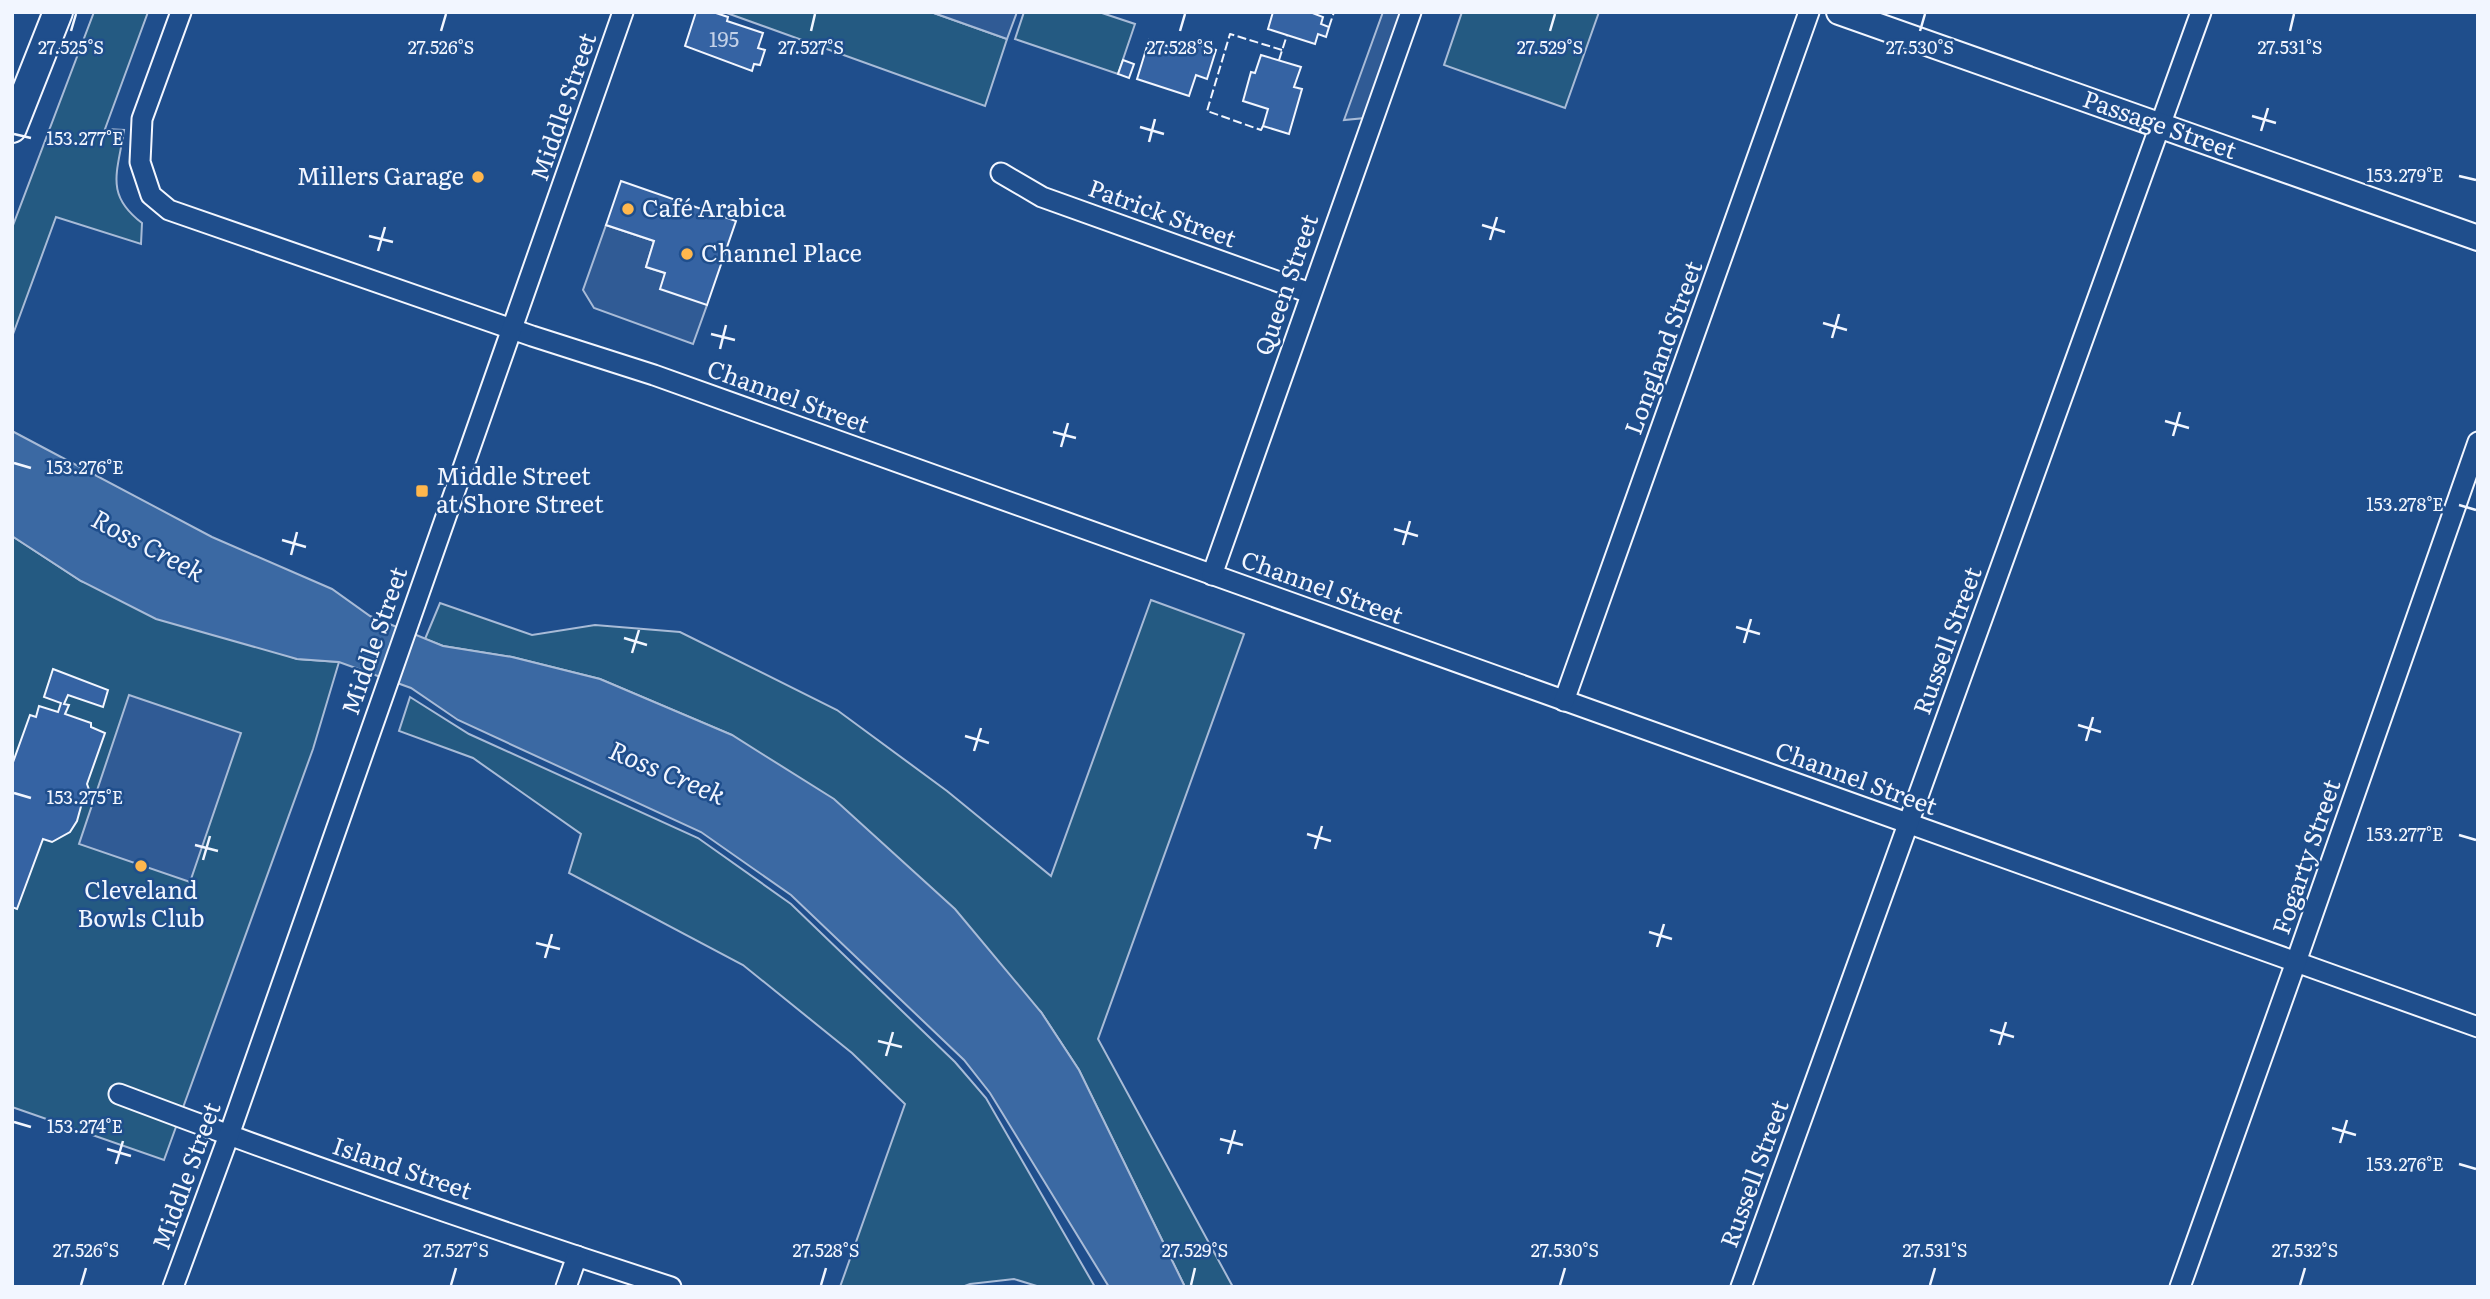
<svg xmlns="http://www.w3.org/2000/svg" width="2490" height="1299" font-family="Literata,serif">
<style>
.green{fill:#245a82;stroke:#a8bbd7;stroke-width:2}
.parking{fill:#305b95;stroke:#a8bbd7;stroke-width:2}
.water{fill:#3b69a3;stroke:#a8bbd7;stroke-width:2}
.building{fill:#3563a3;stroke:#f2f6ff;stroke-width:2}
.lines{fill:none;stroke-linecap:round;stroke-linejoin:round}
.minor-casing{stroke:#f2f6ff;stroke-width:23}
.tertiary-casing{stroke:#f2f6ff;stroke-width:28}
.secondary-casing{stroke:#f2f6ff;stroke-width:32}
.minor{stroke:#1f4e8c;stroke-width:19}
.tertiary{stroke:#1f4e8c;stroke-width:24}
.secondary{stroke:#1f4e8c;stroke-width:28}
.fence{stroke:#f2f6ff;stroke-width:2;stroke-dasharray:9 3.5;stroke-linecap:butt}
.ticks{fill:none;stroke:#f2f6ff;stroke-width:2.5}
.poi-dot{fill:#ffb74d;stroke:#1f4e8c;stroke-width:2.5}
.labels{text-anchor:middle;stroke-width:5;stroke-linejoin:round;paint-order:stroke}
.number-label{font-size:21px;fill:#c3d1e8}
.street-label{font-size:24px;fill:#f2f6ff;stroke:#1f4e8c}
.poi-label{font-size:24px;fill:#f2f6ff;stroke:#1f4e8c;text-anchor:start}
.water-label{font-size:26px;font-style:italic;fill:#f2f6ff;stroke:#1f4e8c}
.ticks-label{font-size:18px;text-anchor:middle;fill:#f2f6ff;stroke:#1f4e8c;stroke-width:5;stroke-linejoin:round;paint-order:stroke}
</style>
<rect width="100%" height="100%" fill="#1f4e8c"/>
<!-- green -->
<g class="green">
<path d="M 94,12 L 148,12 L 105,129 L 124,130 C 118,172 104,194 142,223 L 141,244 L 56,217 L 12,337 L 12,228 Z"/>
<path d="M 724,12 L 931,12 L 1007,39 L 985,106 Z"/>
<path d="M 1024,12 L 1099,12 L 1135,24 L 1118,74 L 1015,39 Z"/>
<path d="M 1462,12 L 1599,12 L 1565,108 L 1444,65 Z"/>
<path d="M 12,536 L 81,581 L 297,659 L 339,662 L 313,749 L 164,1160 L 12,1107 Z"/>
<path d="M 1151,600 L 1244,634 L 1098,1039 L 1233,1287 L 1185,1287 L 1079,1070 L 1041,1012 L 732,735 L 600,679 L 512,657 L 443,646 L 425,639 L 440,603 L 532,635 L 595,625 L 680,632 L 837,710 L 947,791 L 1051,876 Z"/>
<path d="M 410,697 L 469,734 L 698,838 L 791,904 L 955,1062 L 986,1098 L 1095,1287 L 1040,1287 L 1014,1279 L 970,1284 L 962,1287 L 840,1287 L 905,1104 L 852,1053 L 743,965 L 569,873 L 581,834 L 473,758 L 399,731 Z"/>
</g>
<!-- parking -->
<g class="parking">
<path d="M 931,12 L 1017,12 L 1007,39 Z"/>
<path d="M 1383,12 L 1404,12 L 1365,118 L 1344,120 Z"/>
<path d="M 606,225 L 654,241 L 646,267 L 665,273 L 707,305 L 693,344 L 594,308 L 583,290 Z"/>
<path d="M 129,695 L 241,733 L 190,882 L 79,844 Z"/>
</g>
<!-- water -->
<path class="water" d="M 12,431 L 212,537 L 332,589 L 370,616 L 443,646 L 512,657 L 600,679 L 732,735 L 834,799 L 955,909 L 1041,1012 L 1079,1070 L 1185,1287 L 1109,1287 L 990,1093 L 964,1060 L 791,895 L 701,832 L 458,720 L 411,688 L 339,662 L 297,659 L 156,619 L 81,581 L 12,536 Z"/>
<!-- building -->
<g class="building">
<path d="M 696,12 L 713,12 L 728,17 L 727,21 L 763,33 L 758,48 L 765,50 L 760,65 L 754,64 L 752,71 L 685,46 Z"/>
<path d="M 1273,12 L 1310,12 L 1323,17 L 1321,24 L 1329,27 L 1326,37 L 1318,34 L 1315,44 L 1268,29 Z"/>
<path d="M 1149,40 L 1192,54 L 1195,43 L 1216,50 L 1207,79 L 1196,75 L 1189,96 L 1137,79 Z"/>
<path d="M 1261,55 L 1301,67 L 1294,87 L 1302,89 L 1289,134 L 1263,126 L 1268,109 L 1243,101 L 1251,72 L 1255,73 Z"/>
<path d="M 1123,60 L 1134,64 L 1129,78 L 1118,74 Z"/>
<path d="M 621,181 L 736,221 L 707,305 L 660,289 L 665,273 L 646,267 L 654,241 L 606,225 Z"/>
<path d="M 53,669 L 108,690 L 103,707 L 68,695 L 64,704 L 69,705 L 65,714 L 91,723 L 91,727 L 105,733 L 87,784 L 92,798 L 82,803 L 77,821 L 70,832 L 52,842 L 43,839 L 17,909 L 12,907 L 12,765 L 30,715 L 36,717 L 39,706 L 58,712 L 61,703 L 44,697 Z"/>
</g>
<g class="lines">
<defs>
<g id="minor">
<path d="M 181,12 L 142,119 L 140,162 L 151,195 L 169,210 L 532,336 L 654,375 L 2478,1027"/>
<path d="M 1001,173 L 1042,197 L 1310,293"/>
<path d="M 1212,575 L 1411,12"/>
<path d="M 1564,701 L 1809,12"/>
<path d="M 119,1094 C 301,1163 486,1227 671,1287"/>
<path d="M 173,1287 L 229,1135 L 623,12"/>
<path d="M 566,1287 L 577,1256"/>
<path d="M 1741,1287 L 2201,12"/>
<path d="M 2180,1287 L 2296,962 L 2478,442"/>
</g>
<g id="tertiary">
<path id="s1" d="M 1839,12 L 2478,238"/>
</g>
<path id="secondary" d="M 12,128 L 58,12"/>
</defs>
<!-- minor casing -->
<use href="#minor" class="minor-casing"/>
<!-- tertiary casing -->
<use href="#tertiary" class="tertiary-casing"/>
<!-- secondary casing -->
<use href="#secondary" class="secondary-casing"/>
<!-- minor -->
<use href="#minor" class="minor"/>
<!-- tertiary -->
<use href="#tertiary" class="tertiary"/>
<!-- secondary -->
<use href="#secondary" class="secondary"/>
<!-- fence -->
<g class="fence">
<path d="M 1329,27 L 1334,12"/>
<path d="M 1279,60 L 1287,35"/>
<path d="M 1263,126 L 1261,130 L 1207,111 L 1230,34 L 1282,50"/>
</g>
</g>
<!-- ticks -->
<path class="ticks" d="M 71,31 L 76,14M 441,31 L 446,14M 811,31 L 815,14M 1180,31 L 1185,14M 1550,31 L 1555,14M 1920,31 L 1925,14M 2290,31 L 2294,14M 2252,116 L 2276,123M 1140,127 L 1164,134M 2261,131 L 2268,108M 14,134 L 31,138M 1149,142 L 1155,119M 2459,176 L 2476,180M 1482,225 L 1505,232M 369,236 L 393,242M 1490,240 L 1497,217M 378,251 L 385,227M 1823,323 L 1847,330M 711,334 L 735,340M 1832,338 L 1839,314M 720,349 L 726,325M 2165,421 L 2189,428M 1053,432 L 1076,438M 2173,436 L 2180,412M 1061,447 L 1068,423M 14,463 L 31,468M 2459,505 L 2476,510M 1394,529 L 1418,536M 282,540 L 306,547M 1403,545 L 1410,521M 291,555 L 297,532M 1736,627 L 1760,634M 624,638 L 647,645M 1744,643 L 1751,619M 632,653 L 639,630M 2078,725 L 2101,732M 965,736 L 989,743M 2086,741 L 2093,717M 974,751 L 981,728M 14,793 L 31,798M 1307,834 L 1331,841M 2459,835 L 2476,840M 195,845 L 218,851M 1315,849 L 1322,826M 203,860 L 210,836M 1649,932 L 1672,939M 536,943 L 560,949M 1657,947 L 1664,924M 545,958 L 552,934M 1990,1030 L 2014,1037M 878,1041 L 902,1047M 1999,1045 L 2006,1022M 886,1056 L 893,1032M 14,1122 L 31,1127M 2332,1128 L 2356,1135M 1220,1139 L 1243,1145M 2340,1143 L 2347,1120M 107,1149 L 131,1156M 1228,1154 L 1235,1130M 116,1164 L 123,1141M 2459,1164 L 2476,1169M 81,1285 L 86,1268M 451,1285 L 456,1268M 821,1285 L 826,1268M 1191,1285 L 1195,1268M 1560,1285 L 1565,1268M 1930,1285 L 1935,1268M 2300,1285 L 2305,1268"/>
<!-- markers -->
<g class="poi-dot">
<circle cx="478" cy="177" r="7"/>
<circle cx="628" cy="209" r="7"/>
<circle cx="687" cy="254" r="7"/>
<rect x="415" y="484" width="14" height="14" rx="3.5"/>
<circle cx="141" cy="866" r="7"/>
</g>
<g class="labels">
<!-- number labels -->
<g class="number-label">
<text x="724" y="47">195</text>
</g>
<!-- street labels -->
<g class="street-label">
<text transform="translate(564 107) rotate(-71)" y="8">Middle Street</text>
<text dy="8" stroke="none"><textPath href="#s1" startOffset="340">Passage Street</textPath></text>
<text transform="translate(1162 214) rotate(20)" y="8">Patrick Street</text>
<text transform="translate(1287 285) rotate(-71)" y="8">Queen Street</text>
<text transform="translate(1664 348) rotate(-70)" y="8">Longland Street</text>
<text transform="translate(788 397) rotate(20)" y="8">Channel Street</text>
<text transform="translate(1322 588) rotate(20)" y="8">Channel Street</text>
<text transform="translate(375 641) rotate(-71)" y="8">Middle Street</text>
<text transform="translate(1948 641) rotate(-70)" y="8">Russell Street</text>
<text transform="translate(1856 779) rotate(20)" y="8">Channel Street</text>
<text transform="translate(2307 857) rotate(-71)" y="8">Fogarty Street</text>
<text transform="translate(402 1169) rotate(19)" y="8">Island Street</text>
<text transform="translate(1755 1174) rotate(-70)" y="8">Russell Street</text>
<text transform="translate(187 1176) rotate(-70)" y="8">Middle Street</text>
</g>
<!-- poi labels -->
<g class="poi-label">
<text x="464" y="185" text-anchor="end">Millers Garage</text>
<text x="642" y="217">Café Arabica</text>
<text x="701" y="262">Channel Place</text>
<text x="436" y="485">Middle Street<tspan x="436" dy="28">at Shore Street</tspan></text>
<text x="141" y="899" text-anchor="middle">Cleveland<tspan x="141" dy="28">Bowls Club</tspan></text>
</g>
<!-- water labels -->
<g class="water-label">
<text transform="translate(148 546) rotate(28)" y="9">Ross Creek</text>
<text transform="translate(667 773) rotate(23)" y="9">Ross Creek</text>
</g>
</g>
<g class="ticks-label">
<text x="71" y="54">27.525°S</text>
<text x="441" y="54">27.526°S</text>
<text x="811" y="54">27.527°S</text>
<text x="1180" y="54">27.528°S</text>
<text x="1550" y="54">27.529°S</text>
<text x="1920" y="54">27.530°S</text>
<text x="2290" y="54">27.531°S</text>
<text x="85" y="145">153.277°E</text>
<text x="2405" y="182">153.279°E</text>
<text x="85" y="474">153.276°E</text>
<text x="2405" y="511">153.278°E</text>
<text x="85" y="804">153.275°E</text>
<text x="2405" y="841">153.277°E</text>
<text x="85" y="1133">153.274°E</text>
<text x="2405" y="1171">153.276°E</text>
<text x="86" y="1257">27.526°S</text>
<text x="456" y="1257">27.527°S</text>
<text x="826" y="1257">27.528°S</text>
<text x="1195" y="1257">27.529°S</text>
<text x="1565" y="1257">27.530°S</text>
<text x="1935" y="1257">27.531°S</text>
<text x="2305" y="1257">27.532°S</text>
</g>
<!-- border -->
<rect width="2490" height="1299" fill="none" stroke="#f2f6ff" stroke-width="28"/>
</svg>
